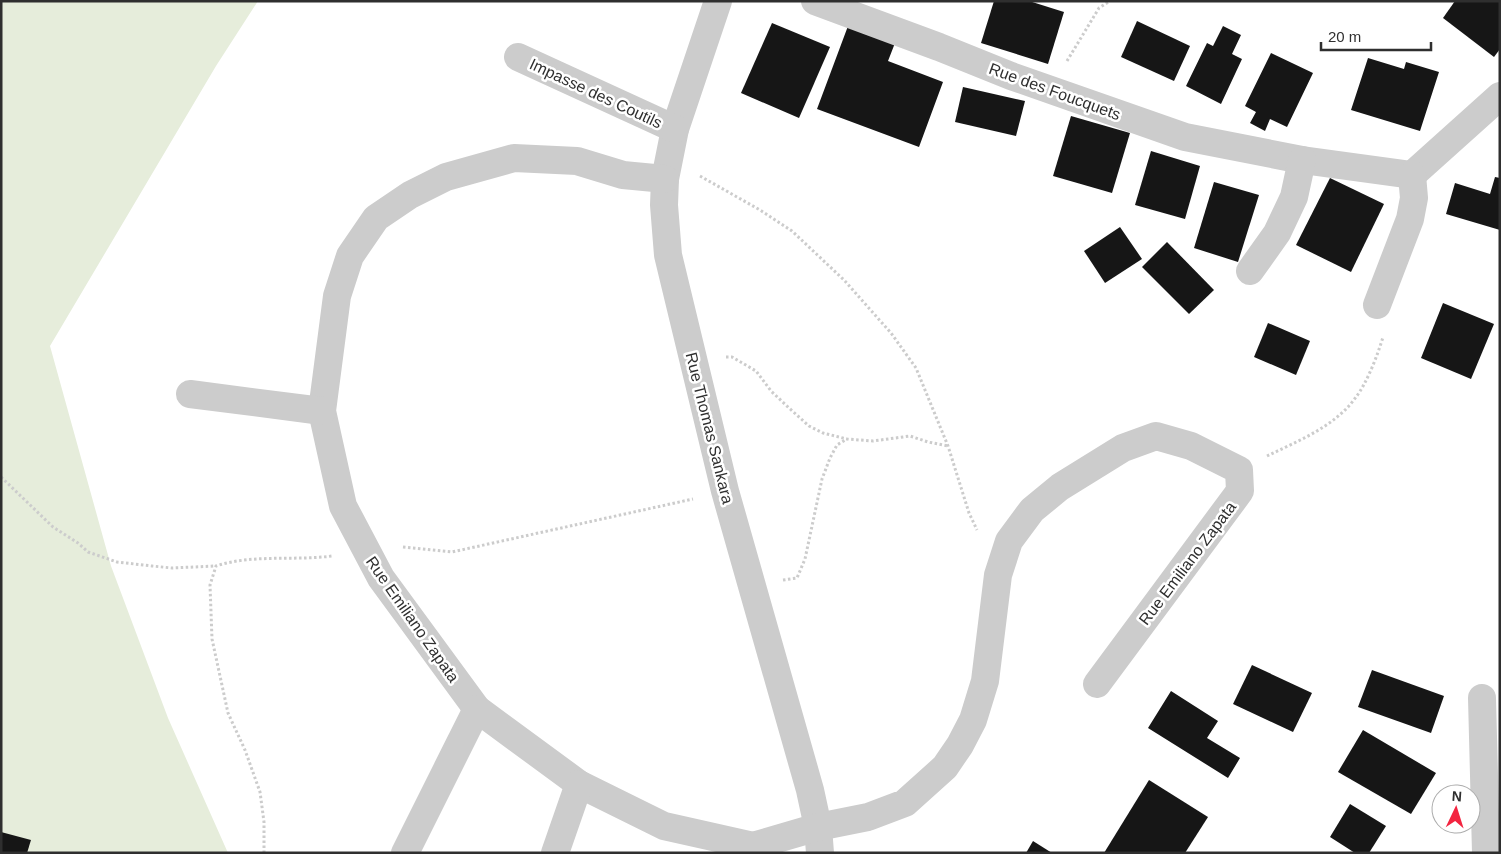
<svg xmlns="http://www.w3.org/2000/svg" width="1501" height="854" font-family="Arial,sans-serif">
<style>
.green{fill:#e6eddb}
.building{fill:#161616}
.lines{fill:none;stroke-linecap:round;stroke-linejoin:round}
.path{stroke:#ccc;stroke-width:3;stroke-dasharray:2.5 2.5;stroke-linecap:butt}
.minor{stroke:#ccc;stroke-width:28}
.labels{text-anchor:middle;stroke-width:5;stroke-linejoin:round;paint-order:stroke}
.street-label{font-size:16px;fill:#2f2f2f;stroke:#fff}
</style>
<rect width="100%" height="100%" fill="#fff"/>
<!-- green -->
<path class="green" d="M 1,1 L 258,1 L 216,66 L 50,346 L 111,566 L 168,718 L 228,853 L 6,853 L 1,849 Z"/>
<!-- building -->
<g class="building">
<path d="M 994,1 L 1029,1 L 1064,12 L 1048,64 L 981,43 Z"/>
<path d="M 1455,1 L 1500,1 L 1500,49 L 1494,57 L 1443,18 Z"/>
<path d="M 1137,21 L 1190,46 L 1174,81 L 1121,57 Z"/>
<path d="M 772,23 L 830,47 L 799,118 L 741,93 Z"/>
<path d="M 848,26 L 895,43 L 888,61 L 943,82 L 919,147 L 817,109 Z"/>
<path d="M 1223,26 L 1241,35 L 1232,54 L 1242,59 L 1221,104 L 1186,86 L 1207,43 L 1213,46 Z"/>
<path d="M 1271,53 L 1313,73 L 1287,127 L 1270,119 L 1265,131 L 1250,123 L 1256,112 L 1245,106 Z"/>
<path d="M 1368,58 L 1404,69 L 1406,62 L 1439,72 L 1420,131 L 1351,110 Z"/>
<path d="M 963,87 L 1025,101 L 1016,136 L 955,122 Z"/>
<path d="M 1071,116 L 1130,133 L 1112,193 L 1053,176 Z"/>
<path d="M 1151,151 L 1200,166 L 1185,219 L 1135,205 Z"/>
<path d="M 1495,177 L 1500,178 L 1500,230 L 1446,214 L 1455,183 L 1490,194 Z"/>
<path d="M 1330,178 L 1384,204 L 1351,272 L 1296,245 Z"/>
<path d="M 1214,182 L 1259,195 L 1238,262 L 1194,248 Z"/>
<path d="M 1120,227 L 1142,259 L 1105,283 L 1084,251 Z"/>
<path d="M 1167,242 L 1214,290 L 1189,314 L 1142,267 Z"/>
<path d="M 1443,303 L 1494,324 L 1471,379 L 1421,358 Z"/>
<path d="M 1268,323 L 1310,341 L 1296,375 L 1254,357 Z"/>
<path d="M 1252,665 L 1312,693 L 1293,732 L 1233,704 Z"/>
<path d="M 1372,670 L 1444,696 L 1431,733 L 1358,707 Z"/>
<path d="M 1171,691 L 1218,721 L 1207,738 L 1240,758 L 1228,778 L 1148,728 Z"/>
<path d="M 1363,730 L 1436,773 L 1411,814 L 1338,772 Z"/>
<path d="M 1149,780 L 1208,817 L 1185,853 L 1104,853 Z"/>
<path d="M 1350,804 L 1386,826 L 1369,853 L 1355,853 L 1330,837 Z"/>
<path d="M 1,832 L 31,840 L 27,853 L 1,853 Z"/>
<path d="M 1033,841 L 1052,853 L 1026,853 Z"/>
</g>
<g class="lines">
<!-- path -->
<g class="path">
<path d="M 1067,61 L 1099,8 L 1110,1"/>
<path d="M 700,176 L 760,210 L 792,231 L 844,280 L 891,333 L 916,368 L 948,446 L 969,513 L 977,530"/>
<path d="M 726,357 L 732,357 L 756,371 L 771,391 L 789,408 L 809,426 L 823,433 L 847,439 L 873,441 L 910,436 L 928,442 L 948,446"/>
<path d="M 1267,456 C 1298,441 1336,426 1356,397 C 1367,383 1378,354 1383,337"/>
<path d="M 1,477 L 53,527 L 78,543 L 88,552 L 117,562 L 152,566 L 172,568 L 215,566"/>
<path d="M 403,547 L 452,552 L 693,499"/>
<path d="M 783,580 L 797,578 L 805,559 L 822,479 L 830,458 L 837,445 L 847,439"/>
<path d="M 264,853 L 264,822 L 260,792 L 245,750 L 228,713 L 212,639 L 210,585 L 216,566 C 252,554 294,561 332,556"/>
</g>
<!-- minor -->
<g class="minor">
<path d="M 718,1 L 675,129 L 665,179 L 664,205 L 668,255 L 725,491 L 810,790 L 818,827 L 820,853"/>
<path d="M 815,1 L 939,47 L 1011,76 L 1185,137 L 1302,160 L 1412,175 L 1500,96"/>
<path d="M 518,57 L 675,129"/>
<path d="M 665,179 L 623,175 L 577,161 L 514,158 L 446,177 L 410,195 L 376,218 L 350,256 L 337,296 L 322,411 L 343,506 L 381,578 L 477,709 L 579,784 L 664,826 L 753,846 L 818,827 L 868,817 L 905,803 L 945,767 L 960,745 L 973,720 L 985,681 L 998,575 L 1009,541 L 1032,510 L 1060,487 L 1123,448 L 1156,436 L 1191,446 L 1239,470 L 1240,491 L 1097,684"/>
<path d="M 1250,271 L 1277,233 L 1294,197 L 1302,160"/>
<path d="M 1377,305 L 1410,219 L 1414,198 L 1412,175"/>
<path d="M 190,394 L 322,411"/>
<path d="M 1482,698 L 1486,853"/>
<path d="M 405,853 L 477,709"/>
<path d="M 555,853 L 579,784"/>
</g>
</g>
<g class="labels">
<!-- street labels -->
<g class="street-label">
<text transform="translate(1055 91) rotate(20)" y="6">Rue des Foucquets</text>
<text transform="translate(596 93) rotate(25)" y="6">Impasse des Coutils</text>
<text transform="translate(710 428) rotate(76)" y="6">Rue Thomas Sankara</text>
<text transform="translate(1187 563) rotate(-53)" y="6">Rue Emiliano Zapata</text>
<text transform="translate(413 619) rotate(55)" y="6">Rue Emiliano Zapata</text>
</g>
</g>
<!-- border -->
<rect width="1501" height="854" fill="none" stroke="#2f2f2f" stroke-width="5"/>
<!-- north arrow -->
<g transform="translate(1456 809) rotate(4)"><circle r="24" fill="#ffffff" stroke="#acacac"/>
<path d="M0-4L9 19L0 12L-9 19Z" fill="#f32440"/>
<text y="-8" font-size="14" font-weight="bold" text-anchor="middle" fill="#2f2f2f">N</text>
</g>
<!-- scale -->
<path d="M1321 42v8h110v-8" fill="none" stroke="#2f2f2f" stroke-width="2.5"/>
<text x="1328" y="42" font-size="15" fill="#2f2f2f" stroke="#ffffff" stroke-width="4" paint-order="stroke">20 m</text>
</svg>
